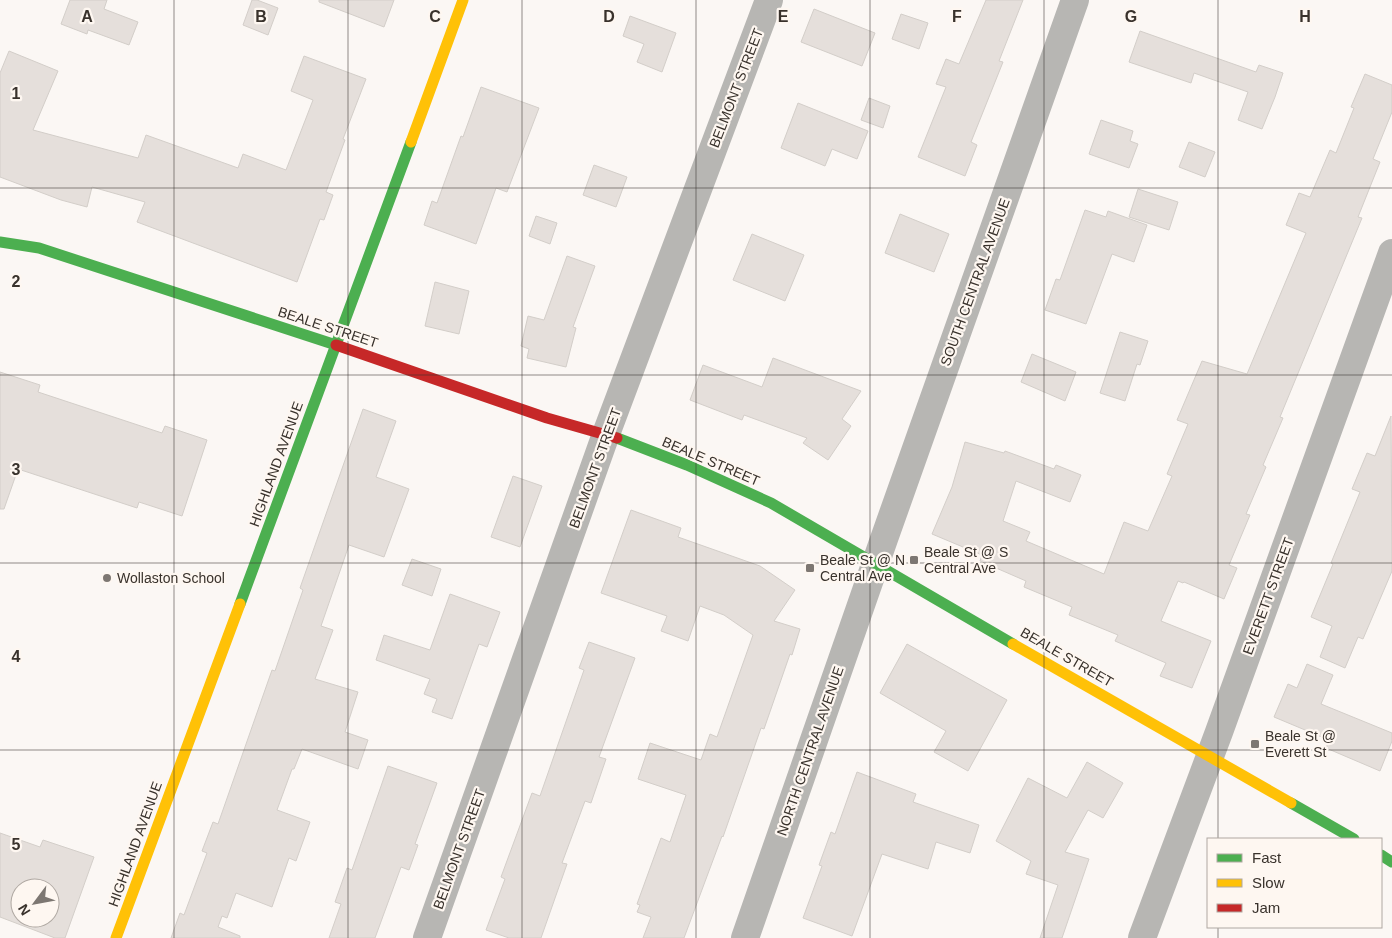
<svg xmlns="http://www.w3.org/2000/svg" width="1392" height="938" font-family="Arial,sans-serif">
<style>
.building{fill:#e5dfdb;stroke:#d3cec9;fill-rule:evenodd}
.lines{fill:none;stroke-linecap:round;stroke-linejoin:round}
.street{stroke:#b7b6b3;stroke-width:28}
.fast{stroke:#4caf50;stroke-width:11}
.slow{stroke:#ffc107;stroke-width:11}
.jam{stroke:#c62828;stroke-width:11}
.grid{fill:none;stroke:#39322c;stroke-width:1;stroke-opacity:0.55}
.poi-dot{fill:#7d7772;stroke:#fef7f1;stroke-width:2}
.labels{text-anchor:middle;stroke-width:4.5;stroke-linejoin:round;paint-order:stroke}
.street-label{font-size:14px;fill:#39322c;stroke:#fef7f1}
.poi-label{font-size:14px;fill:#39322c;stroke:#fef7f1;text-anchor:start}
.grid-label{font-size:16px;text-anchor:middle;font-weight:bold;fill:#39322c;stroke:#fef7f1;stroke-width:4.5;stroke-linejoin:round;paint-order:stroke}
</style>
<rect width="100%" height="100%" fill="#fbf7f4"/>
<!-- building -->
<g class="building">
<path d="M 70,0 L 107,0 L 104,9 L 138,22 L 129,45 L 88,30 L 87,34 L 61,24 Z"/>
<path d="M 252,0 L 257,0 L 278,8 L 268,35 L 243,25 Z"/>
<path d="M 319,0 L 394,0 L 384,27 L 319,2 Z"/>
<path d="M 986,0 L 1023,0 L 999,61 L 1003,62 L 971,142 L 977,145 L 965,176 L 918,157 L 946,87 L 936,84 L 946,59 L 959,64 Z"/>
<path d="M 814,9 L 875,33 L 862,66 L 801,42 Z"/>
<path d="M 901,14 L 928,23 L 919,49 L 892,39 Z"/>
<path d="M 630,16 L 676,33 L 662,72 L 637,62 L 644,44 L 623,36 Z"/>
<path d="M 1140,31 L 1256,72 L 1259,65 L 1283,73 L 1275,97 L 1262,129 L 1238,120 L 1248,92 L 1194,73 L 1191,83 L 1129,62 Z"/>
<path d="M 9,51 L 58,71 L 33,130 L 138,158 L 146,135 L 238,168 L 243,154 L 286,170 L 313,100 L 291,91 L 304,56 L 366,79 L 343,139 L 345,140 L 326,192 L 333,195 L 324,220 L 320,219 L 297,282 L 137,222 L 145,202 L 92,187 L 87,207 L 61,200 L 0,177 L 0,73 Z"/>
<path d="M 1365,74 L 1392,85 L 1392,112 L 1373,159 L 1380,162 L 1358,217 L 1362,218 L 1280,417 L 1283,418 L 1263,465 L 1266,467 L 1246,514 L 1250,515 L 1229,565 L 1237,568 L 1224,599 L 1184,582 L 1183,583 L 1178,581 L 1161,621 L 1211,641 L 1192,688 L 1160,676 L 1166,663 L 1115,641 L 1118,635 L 1069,615 L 1072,607 L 1024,587 L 1026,581 L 980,561 L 982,555 L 932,534 L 952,487 L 965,442 L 1004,453 L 1005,451 L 1054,469 L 1056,465 L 1081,475 L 1070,502 L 1016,481 L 1003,521 L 1030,532 L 1026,541 L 1104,574 L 1124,522 L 1148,531 L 1172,476 L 1167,474 L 1188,424 L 1177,420 L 1202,361 L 1247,374 L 1306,233 L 1286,225 L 1299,193 L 1310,197 L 1330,150 L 1336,153 L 1354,108 L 1351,107 Z"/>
<path d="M 481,87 L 539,108 L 507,192 L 496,188 L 476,244 L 424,225 L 432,201 L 437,203 L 461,136 L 463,137 Z"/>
<path d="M 869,98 L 890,106 L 883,128 L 861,120 Z"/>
<path d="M 798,103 L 868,131 L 857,159 L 832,149 L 825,166 L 781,148 Z"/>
<path d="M 1101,120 L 1133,131 L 1130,141 L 1138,144 L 1129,168 L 1089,154 Z"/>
<path d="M 1189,142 L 1215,152 L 1205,177 L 1179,167 Z"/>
<path d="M 594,165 L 627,177 L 616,207 L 583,195 Z"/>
<path d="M 1138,189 L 1178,202 L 1169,230 L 1129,217 Z"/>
<path d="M 1085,210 L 1106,217 L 1108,211 L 1147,225 L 1134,262 L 1112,254 L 1086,324 L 1045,310 L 1056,279 L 1060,280 Z"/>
<path d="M 900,214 L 949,234 L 934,272 L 885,253 Z"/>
<path d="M 536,216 L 557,223 L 550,244 L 529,236 Z"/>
<path d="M 752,234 L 804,255 L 785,301 L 733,280 Z"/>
<path d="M 567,256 L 595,266 L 573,327 L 576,328 L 566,367 L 527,358 L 529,349 L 521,346 L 528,316 L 544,320 Z"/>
<path d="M 435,282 L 469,291 L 459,334 L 425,326 Z"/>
<path d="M 1120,332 L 1148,341 L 1140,365 L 1137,364 L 1125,401 L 1100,393 Z"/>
<path d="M 1032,354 L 1076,372 L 1065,401 L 1021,382 Z"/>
<path d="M 773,358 L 861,391 L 842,419 L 851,426 L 828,460 L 803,443 L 807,438 L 744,415 L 742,420 L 690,400 L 703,365 L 762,387 Z"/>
<path d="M 0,372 L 40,385 L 38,392 L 162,433 L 165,426 L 207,440 L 182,516 L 139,502 L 137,508 L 18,469 L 4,509 L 0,509 Z"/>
<path d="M 363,409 L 396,421 L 376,477 L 409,489 L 384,557 L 349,545 L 321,626 L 333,630 L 315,679 L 358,692 L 345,732 L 368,740 L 358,769 L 302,749 L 294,769 L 292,769 L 277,810 L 310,822 L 296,861 L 289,858 L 272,907 L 236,893 L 227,918 L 222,916 L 218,927 L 240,936 L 240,938 L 171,938 L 180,913 L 184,915 L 207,853 L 202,851 L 213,822 L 218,824 L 272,670 L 275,671 L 303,590 L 300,588 Z"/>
<path d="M 1391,416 L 1392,571 L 1363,639 L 1358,637 L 1345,668 L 1320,657 L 1332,626 L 1311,617 L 1333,564 L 1331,563 L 1360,492 L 1352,489 L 1367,453 L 1375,456 Z"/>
<path d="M 513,476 L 542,486 L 520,547 L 491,537 Z"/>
<path d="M 631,510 L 681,528 L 678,537 L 760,566 L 795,590 L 774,621 L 800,629 L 792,655 L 790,654 L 764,729 L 761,728 L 723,837 L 722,836 L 684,938 L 643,938 L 651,917 L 637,912 L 640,905 L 637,904 L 661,838 L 670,842 L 686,795 L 638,779 L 650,743 L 701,760 L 710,734 L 717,737 L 753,635 L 724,615 L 700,606 L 688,641 L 661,631 L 667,616 L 601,593 Z"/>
<path d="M 412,559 L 441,569 L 432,596 L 402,585 Z"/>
<path d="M 450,594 L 500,612 L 487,647 L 479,644 L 452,719 L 432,712 L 437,699 L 424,694 L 430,679 L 376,660 L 384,635 L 430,650 Z"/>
<path d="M 589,642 L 635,658 L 599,757 L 606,759 L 591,803 L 585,801 L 562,863 L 567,864 L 541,938 L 509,938 L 486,930 L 505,879 L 501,877 L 532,793 L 540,796 L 584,670 L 579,668 Z"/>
<path d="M 907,644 L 1007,700 L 968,771 L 934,752 L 946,731 L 880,693 Z"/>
<path d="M 1307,664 L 1333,675 L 1321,704 L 1392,733 L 1392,741 L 1380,771 L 1326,748 L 1329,740 L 1274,717 L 1288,684 L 1297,688 Z"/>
<path d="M 1087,762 L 1123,783 L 1103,818 L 1088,810 L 1065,852 L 1089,859 L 1062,938 L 1040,938 L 1058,885 L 1026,874 L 1031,861 L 996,841 L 1028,778 L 1067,798 Z"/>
<path d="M 388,766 L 437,783 L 415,844 L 418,845 L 409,870 L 401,867 L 375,938 L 329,938 L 341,904 L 335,902 L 347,868 L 352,870 Z"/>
<path d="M 857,772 L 916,794 L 913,802 L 979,825 L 970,853 L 936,842 L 928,869 L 882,854 L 852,936 L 803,918 L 822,866 L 819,865 L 831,832 L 835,834 Z"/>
<path d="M 0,833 L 40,847 L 43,840 L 94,857 L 65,938 L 55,938 L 0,917 ZM 20,888 L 50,888 L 50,918 L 20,918 Z"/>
</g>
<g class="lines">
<!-- street -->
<g class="street">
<path d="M 427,938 L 606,434 L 769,0"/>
<path d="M 745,938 L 884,539 L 1075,0"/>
<path d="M 1142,938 L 1219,732 L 1392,253"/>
</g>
<!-- fast -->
<g class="fast">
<path d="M 0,242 L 39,248 L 336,345"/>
<path d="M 617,438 L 687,465 L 771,503 L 1013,644"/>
<path d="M 240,604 L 411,142"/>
<path d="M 1291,803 L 1354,839"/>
<path d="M 1381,855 L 1392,862"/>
</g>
<!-- slow -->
<g class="slow">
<path d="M 411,142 L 463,0"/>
<path d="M 1013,644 L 1291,803"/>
<path d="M 116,938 L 240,604"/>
</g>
<!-- jam -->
<path class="jam" d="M 336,345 L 547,418 L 617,438"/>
</g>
<!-- grid -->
<path class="grid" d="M 174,0 L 174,938M 348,0 L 348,938M 522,0 L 522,938M 696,0 L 696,938M 870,0 L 870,938M 1044,0 L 1044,938M 1218,0 L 1218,839M 0,188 L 1392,188M 0,375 L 1392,375M 0,563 L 1392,563M 0,750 L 1392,750M 1218,927 L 1218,938"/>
<!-- markers -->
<g class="poi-dot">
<rect x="909" y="555" width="10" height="10" rx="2.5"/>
<rect x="805" y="563" width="10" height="10" rx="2.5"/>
<circle cx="107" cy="578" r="5"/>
<rect x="1250" y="739" width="10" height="10" rx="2.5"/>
</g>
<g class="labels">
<!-- street labels -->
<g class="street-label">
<text transform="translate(736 88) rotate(-69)" y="5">BELMONT STREET</text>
<text transform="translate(975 282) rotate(-70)" y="5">SOUTH CENTRAL AVENUE</text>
<text transform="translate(328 327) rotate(18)" y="5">BEALE STREET</text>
<text transform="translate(711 461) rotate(23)" y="5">BEALE STREET</text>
<text transform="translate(276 464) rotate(-70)" y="5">HIGHLAND AVENUE</text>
<text transform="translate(595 468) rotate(-70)" y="5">BELMONT STREET</text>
<text transform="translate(1268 596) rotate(-70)" y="5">EVERETT STREET</text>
<text transform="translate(1067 657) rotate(30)" y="5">BEALE STREET</text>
<text transform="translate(810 751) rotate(-71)" y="5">NORTH CENTRAL AVENUE</text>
<text transform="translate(135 844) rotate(-70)" y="5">HIGHLAND AVENUE</text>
<text transform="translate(459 849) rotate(-70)" y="5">BELMONT STREET</text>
</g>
<!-- poi labels -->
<g class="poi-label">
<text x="924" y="557">Beale St @ S<tspan x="924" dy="16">Central Ave</tspan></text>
<text x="820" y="565">Beale St @ N<tspan x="820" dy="16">Central Ave</tspan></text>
<text x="117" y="583">Wollaston School</text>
<text x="1265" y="741">Beale St @<tspan x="1265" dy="16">Everett St</tspan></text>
</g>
</g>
<g class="grid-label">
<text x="87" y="22">A</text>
<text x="261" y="22">B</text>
<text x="435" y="22">C</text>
<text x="609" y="22">D</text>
<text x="783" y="22">E</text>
<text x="957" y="22">F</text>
<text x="1131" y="22">G</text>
<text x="1305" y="22">H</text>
<text x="16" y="99">1</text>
<text x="16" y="287">2</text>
<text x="16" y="475">3</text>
<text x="16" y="662">4</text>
<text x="16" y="850">5</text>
</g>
<!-- legend -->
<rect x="1207" y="838" width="175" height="90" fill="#fef7f1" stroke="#afa8a2"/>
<rect x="1217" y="854" width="25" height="8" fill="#4caf50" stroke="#afa8a2"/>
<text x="1252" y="863" font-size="15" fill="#39322c">Fast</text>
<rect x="1217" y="879" width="25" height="8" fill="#ffc107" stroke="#afa8a2"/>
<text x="1252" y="888" font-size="15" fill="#39322c">Slow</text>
<rect x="1217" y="904" width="25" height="8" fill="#c62828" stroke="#afa8a2"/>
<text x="1252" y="913" font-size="15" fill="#39322c">Jam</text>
<!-- north arrow -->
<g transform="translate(35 903) rotate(238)"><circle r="24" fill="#fef7f1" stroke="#afa8a2"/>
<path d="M0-4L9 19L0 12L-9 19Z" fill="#7d7772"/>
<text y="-8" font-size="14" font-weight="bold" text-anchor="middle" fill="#39322c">N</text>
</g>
</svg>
